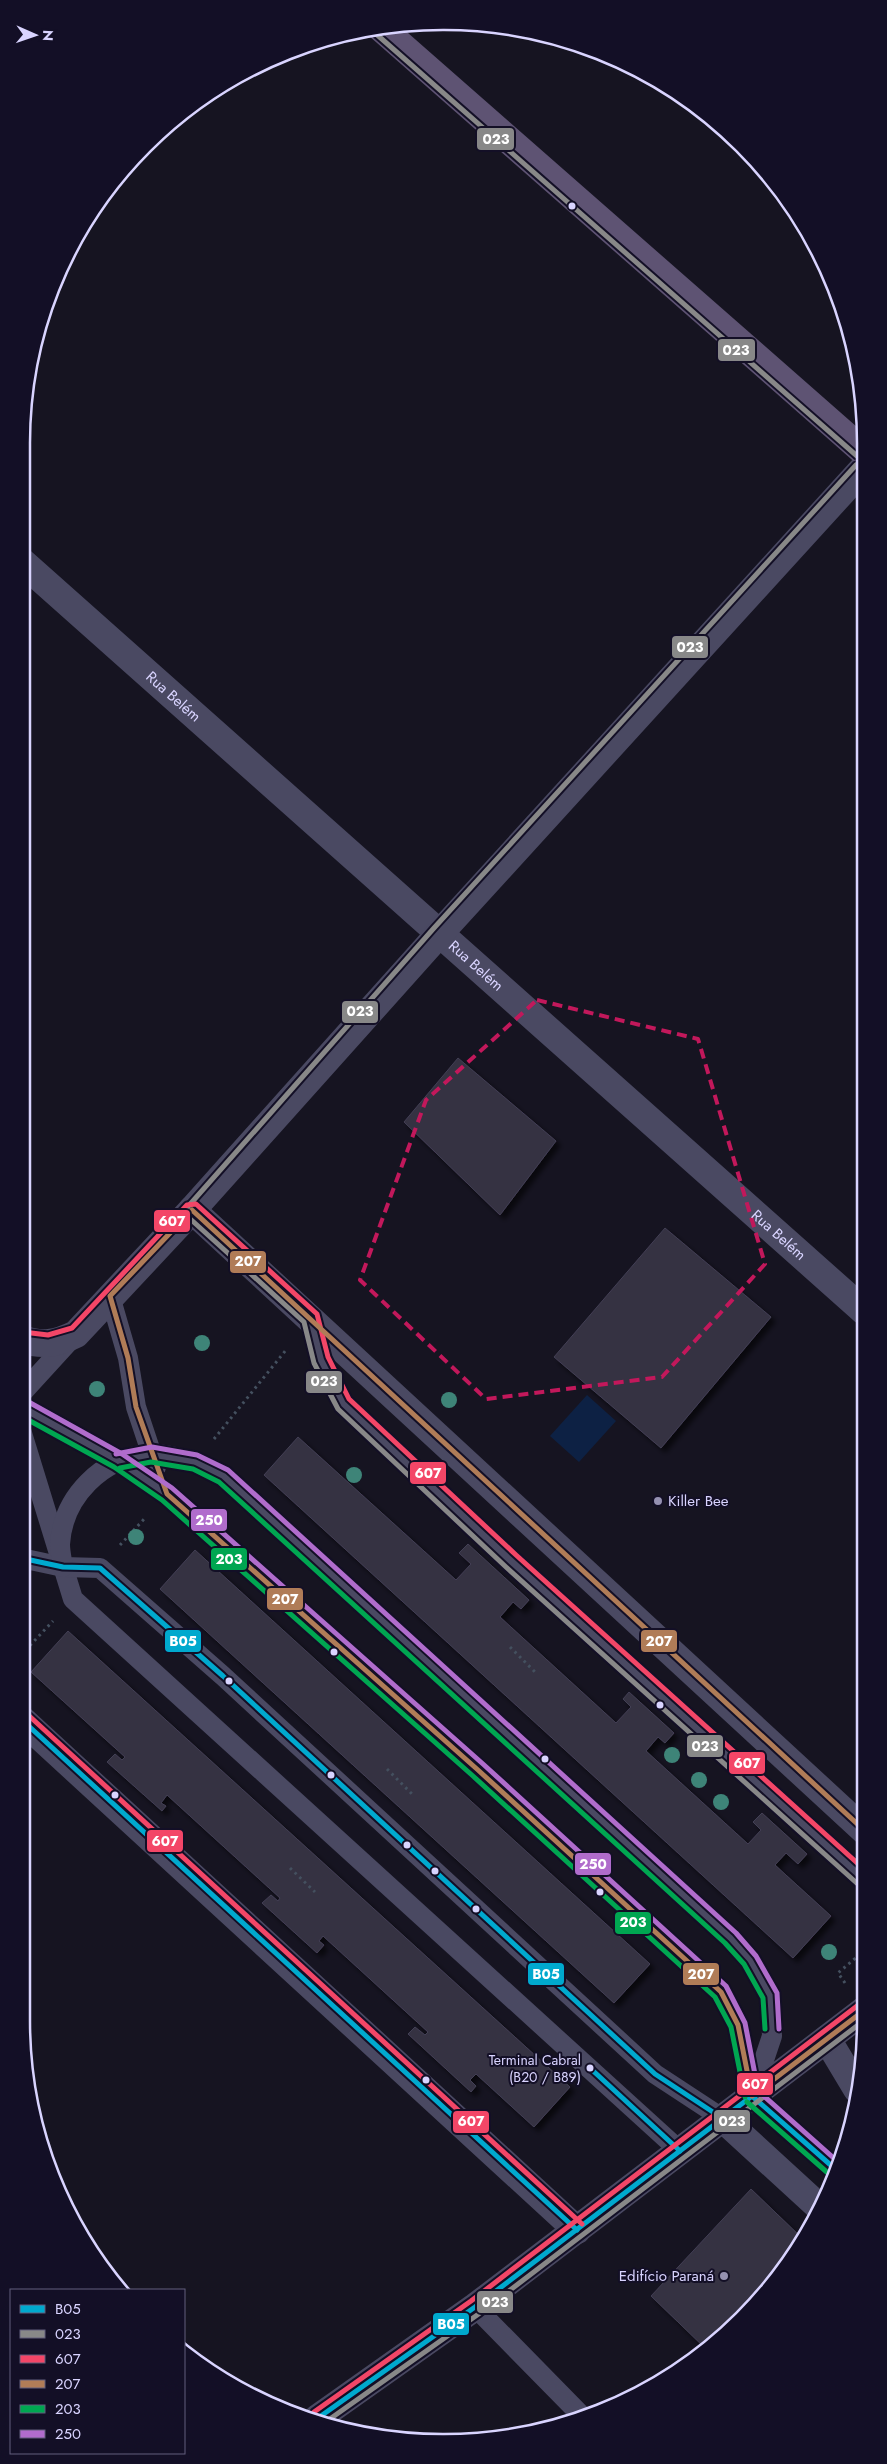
<svg xmlns="http://www.w3.org/2000/svg" width="887" height="2464" font-family="Jost,sans-serif">
<style>
.water{fill:#0d2144}
.building{fill:#343243;stroke:#433f54;filter:url(#shadow)}
.lines{fill:none;stroke-linecap:round;stroke-linejoin:round}
.path{stroke:#44505f;stroke-width:3;stroke-dasharray:2.5 4;stroke-linecap:butt}
.service{stroke:#4a4962;stroke-width:20}
.minor{stroke:#4a4962;stroke-width:28}
.tertiary{stroke:#4a4962;stroke-width:28}
.primary{stroke:#5e5373;stroke-width:28}
.bus-1-casing{stroke:#130f26;stroke-width:9}
.bus-2-casing{stroke:#130f26;stroke-width:9}
.bus-3-casing{stroke:#130f26;stroke-width:9}
.bus-4-casing{stroke:#130f26;stroke-width:9}
.bus-5-casing{stroke:#130f26;stroke-width:9}
.bus-6-casing{stroke:#130f26;stroke-width:9}
.bus-1{stroke:#00a9ce;stroke-width:5}
.bus-2{stroke:#888;stroke-width:5}
.bus-3{stroke:#f34667;stroke-width:5}
.bus-4{stroke:#b07c57;stroke-width:5}
.bus-5{stroke:#00a651;stroke-width:5}
.bus-6{stroke:#b06ccc;stroke-width:5}
.tree{fill:#3e8478}
.marked{fill:none;stroke:#c2185b;stroke-width:4;stroke-dasharray:10 6;stroke-linejoin:round}
.bus-dot{fill:#d9d4ff;stroke:#130f26;stroke-width:2}
.poi-dot{fill:#9591b1;stroke:#130f26;stroke-width:2}
.labels{text-anchor:middle;stroke-width:4;stroke-linejoin:round;paint-order:stroke}
.bus-label{font-size:14px;fill:#d9d4ff;stroke:#130f26;text-anchor:end}
.street-label{font-size:15px;fill:#d9d4ff;stroke:#130f26}
.poi-label{font-size:15px;fill:#d9d4ff;stroke:#130f26;text-anchor:start}
.rim{fill:none;stroke:#d9d4ff;stroke-width:2.5}
.line-badge{stroke:#130f26;stroke-width:2}
.badge-label{font-size:14px;text-anchor:middle;font-weight:bold;fill:#fff}
</style>
<defs>
<filter id="shadow"><feDropShadow dx="4.5" dy="4.5" stdDeviation="2.5" flood-color="#0009"/></filter>
</defs>
<rect width="100%" height="100%" fill="#161421"/>
<!-- water -->
<path class="water" d="M 587,1395 L 616,1421 L 579,1462 L 550,1436 Z"/>
<!-- building -->
<g class="building">
<path d="M 458,1058 L 556,1141 L 500,1215 L 404,1122 Z"/>
<path d="M 665,1228 L 771,1317 L 661,1448 L 554,1357 Z"/>
<path d="M 298,1437 L 456,1580 L 471,1564 L 459,1553 L 468,1544 L 529,1600 L 521,1609 L 513,1602 L 500,1617 L 616,1723 L 631,1707 L 623,1699 L 629,1692 L 674,1733 L 665,1743 L 658,1737 L 646,1751 L 748,1844 L 761,1830 L 753,1822 L 762,1813 L 807,1854 L 798,1864 L 786,1853 L 775,1865 L 831,1916 L 793,1958 L 264,1475 Z"/>
<path d="M 195,1550 L 650,1964 L 614,2003 L 160,1589 Z"/>
<path d="M 68,1631 L 570,2087 L 534,2127 L 476,2074 L 470,2080 L 476,2086 L 471,2092 L 408,2034 L 415,2027 L 425,2035 L 428,2032 L 323,1936 L 319,1941 L 324,1945 L 317,1953 L 262,1903 L 271,1895 L 278,1901 L 280,1898 L 167,1795 L 161,1803 L 166,1806 L 162,1811 L 107,1762 L 115,1754 L 122,1760 L 125,1757 L 31,1672 Z"/>
<path d="M 751,2189 L 802,2238 L 794,2255 L 742,2319 L 706,2349 L 651,2296 Z"/>
</g>
<g class="lines">
<!-- path -->
<g class="path">
<path d="M 214,1439 L 286,1350"/>
<path d="M 120,1545 L 146,1517"/>
<path d="M 510,1647 L 537,1674"/>
<path d="M 21,1655 L 53,1621"/>
<path d="M 387,1769 L 413,1795"/>
<path d="M 290,1868 L 315,1892"/>
<path d="M 857,1909 L 864,1918 L 866,1927"/>
<path d="M 845,1983 L 838,1973 L 859,1955 L 866,1940"/>
</g>
<!-- service -->
<g class="service">
<path d="M 110,1296 L 128,1358 L 136,1407 L 156,1467"/>
<path d="M 311,1319 L 321,1360 L 343,1404 L 511,1561 L 865,1880"/>
<path d="M 21,1394 L 74,1336"/>
<path d="M 21,1407 L 118,1461 L 167,1494 L 478,1770 L 721,1992 L 738,2025 L 752,2094"/>
<path d="M 21,1430 L 73,1599 L 680,2151"/>
<path d="M 21,1558 L 63,1567 L 100,1568 L 223,1676 L 655,2074 L 722,2118"/>
<path d="M 63,1567 C 62,1560 60,1552 60,1544 C 63,1497 102,1457 150,1454 C 174,1453 202,1465 223,1476 L 730,1938 L 750,1960 L 770,1996 L 772,2036 L 752,2096"/>
<path d="M 752,2096 L 834,2168"/>
<path d="M 475,2307 L 581,2415"/>
</g>
<!-- minor -->
<g class="minor">
<path id="s1" d="M 21,561 L 864,1311"/>
<path d="M 192,1210 L 865,1831"/>
<path d="M 21,1339 C 42,1346 56,1344 76,1334 L 192,1210 L 440,933 L 862,470"/>
<path d="M 21,1719 L 577,2230"/>
</g>
<!-- tertiary -->
<g class="tertiary">
<path d="M 827,2039 L 857,2089"/>
<path d="M 722,2118 L 817,2205"/>
<path d="M 318,2418 L 475,2307 L 866,2009"/>
</g>
<!-- primary -->
<path class="primary" d="M 380,27 L 862,450"/>
<defs>
<g id="bus-1">
<path d="M 21,1558 L 63,1567 L 100,1568 L 223,1676 L 655,2074 L 722,2118"/>
<path d="M 21,1719 L 577,2230"/>
<path d="M 590,2068 L 680,2151"/>
<path d="M 318,2418 L 475,2307 L 752,2096 L 834,2168"/>
</g>
<g id="bus-2">
<path d="M 375,33 L 857,456"/>
<path d="M 856,465 L 434,928 L 185,1210 L 187,1216 L 304,1322 L 314,1363 L 338,1409 L 506,1567 L 860,1886"/>
<path d="M 327,2421 L 480,2313 L 866,2019"/>
</g>
<g id="bus-3">
<path d="M 23,1332 L 48,1335 L 72,1328 L 187,1205 L 196,1204 L 317,1314 L 328,1357 L 349,1399 L 516,1555 L 865,1870"/>
<path d="M 26,1713 L 582,2224"/>
<path d="M 314,2412 L 471,2301 L 861,2003"/>
</g>
<path id="bus-4" d="M 865,1831 L 192,1210 L 110,1296 L 128,1358 L 136,1407 L 167,1494 L 478,1770 L 721,1992 L 738,2025 L 752,2096 L 866,2009"/>
<g id="bus-5">
<path d="M 21,1416 L 114,1467 L 162,1500 L 473,1776 L 715,1997 L 731,2027 L 745,2097"/>
<path d="M 120,1468 L 151,1462 L 193,1469 L 219,1482 L 725,1943 L 744,1964 L 763,1998 L 765,2029"/>
<path d="M 747,2102 L 829,2174"/>
</g>
<g id="bus-6">
<path d="M 25,1400 L 122,1454 L 172,1488 L 483,1764 L 726,1986 L 745,2023 L 759,2095"/>
<path d="M 116,1454 L 152,1447 L 197,1455 L 228,1470 L 736,1933 L 756,1956 L 777,1993 L 779,2029"/>
<path d="M 757,2090 L 837,2161"/>
</g>
</defs>
<!-- bus-1 casing -->
<use href="#bus-1" class="bus-1-casing"/>
<!-- bus-2 casing -->
<use href="#bus-2" class="bus-2-casing"/>
<!-- bus-3 casing -->
<use href="#bus-3" class="bus-3-casing"/>
<!-- bus-4 casing -->
<use href="#bus-4" class="bus-4-casing"/>
<!-- bus-5 casing -->
<use href="#bus-5" class="bus-5-casing"/>
<!-- bus-6 casing -->
<use href="#bus-6" class="bus-6-casing"/>
<!-- bus-1 -->
<use href="#bus-1" class="bus-1"/>
<!-- bus-2 -->
<use href="#bus-2" class="bus-2"/>
<!-- bus-3 -->
<use href="#bus-3" class="bus-3"/>
<!-- bus-4 -->
<use href="#bus-4" class="bus-4"/>
<!-- bus-5 -->
<use href="#bus-5" class="bus-5"/>
<!-- bus-6 -->
<use href="#bus-6" class="bus-6"/>
</g>
<!-- trees -->
<g class="tree">
<circle cx="202" cy="1343" r="8"/>
<circle cx="97" cy="1389" r="8"/>
<circle cx="449" cy="1400" r="8"/>
<circle cx="354" cy="1475" r="8"/>
<circle cx="136" cy="1537" r="8"/>
<circle cx="672" cy="1755" r="8"/>
<circle cx="699" cy="1780" r="8"/>
<circle cx="721" cy="1802" r="8"/>
<circle cx="829" cy="1952" r="8"/>
</g>
<!-- marked area -->
<path class="marked" d="M 537,1000 L 698,1039 L 765,1264 L 662,1377 L 486,1399 L 360,1280 L 426,1100 Z"/>
<!-- markers -->
<g class="bus-dot">
<circle cx="572" cy="206" r="4.5"/>
<circle cx="334" cy="1652" r="4.5"/>
<circle cx="229" cy="1681" r="4.5"/>
<circle cx="660" cy="1705" r="4.5"/>
<circle cx="545" cy="1759" r="4.5"/>
<circle cx="331" cy="1775" r="4.5"/>
<circle cx="115" cy="1795" r="4.5"/>
<circle cx="407" cy="1845" r="4.5"/>
<circle cx="435" cy="1871" r="4.5"/>
<circle cx="600" cy="1892" r="4.5"/>
<circle cx="476" cy="1909" r="4.5"/>
<circle cx="590" cy="2068" r="4.5"/>
<circle cx="426" cy="2080" r="4.5"/>
</g>
<g class="poi-dot">
<circle cx="658" cy="1501" r="5"/>
<circle cx="724" cy="2276" r="5"/>
</g>
<g class="labels">
<!-- bus labels -->
<g class="bus-label">
<text x="581" y="2065">Terminal Cabral<tspan x="581" dy="17">(B20 / B89)</tspan></text>
</g>
<!-- street labels -->
<g class="street-label">
<text dy="5" stroke="none"><textPath href="#s1" startOffset="204">Rua Belém</textPath></text>
<text dy="5" stroke="none"><textPath href="#s1" startOffset="609">Rua Belém</textPath></text>
<text dy="5" stroke="none"><textPath href="#s1" startOffset="1014">Rua Belém</textPath></text>
</g>
<!-- poi labels -->
<g class="poi-label">
<text x="668" y="1506">Killer Bee</text>
<text x="714" y="2281" text-anchor="end">Edifício Paraná</text>
</g>
</g>
<!-- crop -->
<path d="M0 0H887V2464H0ZM443 30H444A413 413 0 0 1 857 443V2021A413 413 0 0 1 444 2434H443A413 413 0 0 1 30 2021V443A413 413 0 0 1 443 30Z" fill="#130f26" fill-rule="evenodd"/>
<path class="rim" d="M443 30H444A413 413 0 0 1 857 443V2021A413 413 0 0 1 444 2434H443A413 413 0 0 1 30 2021V443A413 413 0 0 1 443 30Z"/>
<g class="line-badge">
<rect x="476" y="127" width="39" height="24" rx="5" fill="#888"/>
<rect x="717" y="338" width="39" height="24" rx="5" fill="#888"/>
<rect x="671" y="635" width="38" height="24" rx="5" fill="#888"/>
<rect x="341" y="1000" width="38" height="24" rx="5" fill="#888"/>
<rect x="153" y="1209" width="38" height="24" rx="5" fill="#f34667"/>
<rect x="229" y="1250" width="38" height="24" rx="5" fill="#b07c57"/>
<rect x="305" y="1370" width="38" height="24" rx="5" fill="#888"/>
<rect x="409" y="1461" width="38" height="24" rx="5" fill="#f34667"/>
<rect x="190" y="1508" width="38" height="24" rx="5" fill="#b06ccc"/>
<rect x="210" y="1547" width="38" height="24" rx="5" fill="#00a651"/>
<rect x="266" y="1587" width="38" height="24" rx="5" fill="#b07c57"/>
<rect x="164" y="1629" width="38" height="24" rx="5" fill="#00a9ce"/>
<rect x="640" y="1629" width="38" height="24" rx="5" fill="#b07c57"/>
<rect x="686" y="1734" width="38" height="24" rx="5" fill="#888"/>
<rect x="728" y="1751" width="38" height="24" rx="5" fill="#f34667"/>
<rect x="146" y="1829" width="38" height="24" rx="5" fill="#f34667"/>
<rect x="574" y="1852" width="38" height="24" rx="5" fill="#b06ccc"/>
<rect x="614" y="1911" width="38" height="24" rx="5" fill="#00a651"/>
<rect x="682" y="1962" width="38" height="24" rx="5" fill="#b07c57"/>
<rect x="527" y="1962" width="38" height="24" rx="5" fill="#00a9ce"/>
<rect x="736" y="2072" width="38" height="24" rx="5" fill="#f34667"/>
<rect x="713" y="2109" width="38" height="24" rx="5" fill="#888"/>
<rect x="452" y="2110" width="38" height="24" rx="5" fill="#f34667"/>
<rect x="476" y="2290" width="38" height="24" rx="5" fill="#888"/>
<rect x="432" y="2312" width="38" height="24" rx="5" fill="#00a9ce"/>
</g>
<g class="badge-label">
<text x="496" y="144">023</text>
<text x="736" y="355">023</text>
<text x="690" y="652">023</text>
<text x="360" y="1016">023</text>
<text x="172" y="1226">607</text>
<text x="248" y="1266">207</text>
<text x="324" y="1386">023</text>
<text x="428" y="1478">607</text>
<text x="209" y="1525">250</text>
<text x="229" y="1564">203</text>
<text x="285" y="1604">207</text>
<text x="183" y="1646">B05</text>
<text x="659" y="1646">207</text>
<text x="705" y="1751">023</text>
<text x="747" y="1768">607</text>
<text x="165" y="1846">607</text>
<text x="593" y="1869">250</text>
<text x="633" y="1927">203</text>
<text x="701" y="1979">207</text>
<text x="546" y="1979">B05</text>
<text x="755" y="2089">607</text>
<text x="732" y="2126">023</text>
<text x="471" y="2126">607</text>
<text x="495" y="2307">023</text>
<text x="451" y="2329">B05</text>
</g>
<!-- legend -->
<rect x="10" y="2289" width="175" height="165" fill="#130f26" stroke="#625e7d"/>
<rect x="20" y="2305" width="25" height="8" fill="#00a9ce" stroke="#625e7d"/>
<text x="55" y="2314" font-size="15" fill="#d9d4ff">B05</text>
<rect x="20" y="2330" width="25" height="8" fill="#888888" stroke="#625e7d"/>
<text x="55" y="2339" font-size="15" fill="#d9d4ff">023</text>
<rect x="20" y="2355" width="25" height="8" fill="#f34667" stroke="#625e7d"/>
<text x="55" y="2364" font-size="15" fill="#d9d4ff">607</text>
<rect x="20" y="2380" width="25" height="8" fill="#b07c57" stroke="#625e7d"/>
<text x="55" y="2389" font-size="15" fill="#d9d4ff">207</text>
<rect x="20" y="2405" width="25" height="8" fill="#00a651" stroke="#625e7d"/>
<text x="55" y="2414" font-size="15" fill="#d9d4ff">203</text>
<rect x="20" y="2430" width="25" height="8" fill="#b06ccc" stroke="#625e7d"/>
<text x="55" y="2439" font-size="15" fill="#d9d4ff">250</text>
<!-- north arrow -->
<g transform="translate(35 35) rotate(92)" stroke="#130f26" stroke-width="4" paint-order="stroke">
<path d="M0-4L9 19L0 12L-9 19Z" fill="#d9d4ff"/>
<text y="-8" font-size="14" font-weight="bold" text-anchor="middle" fill="#d9d4ff">N</text>
</g>
</svg>
